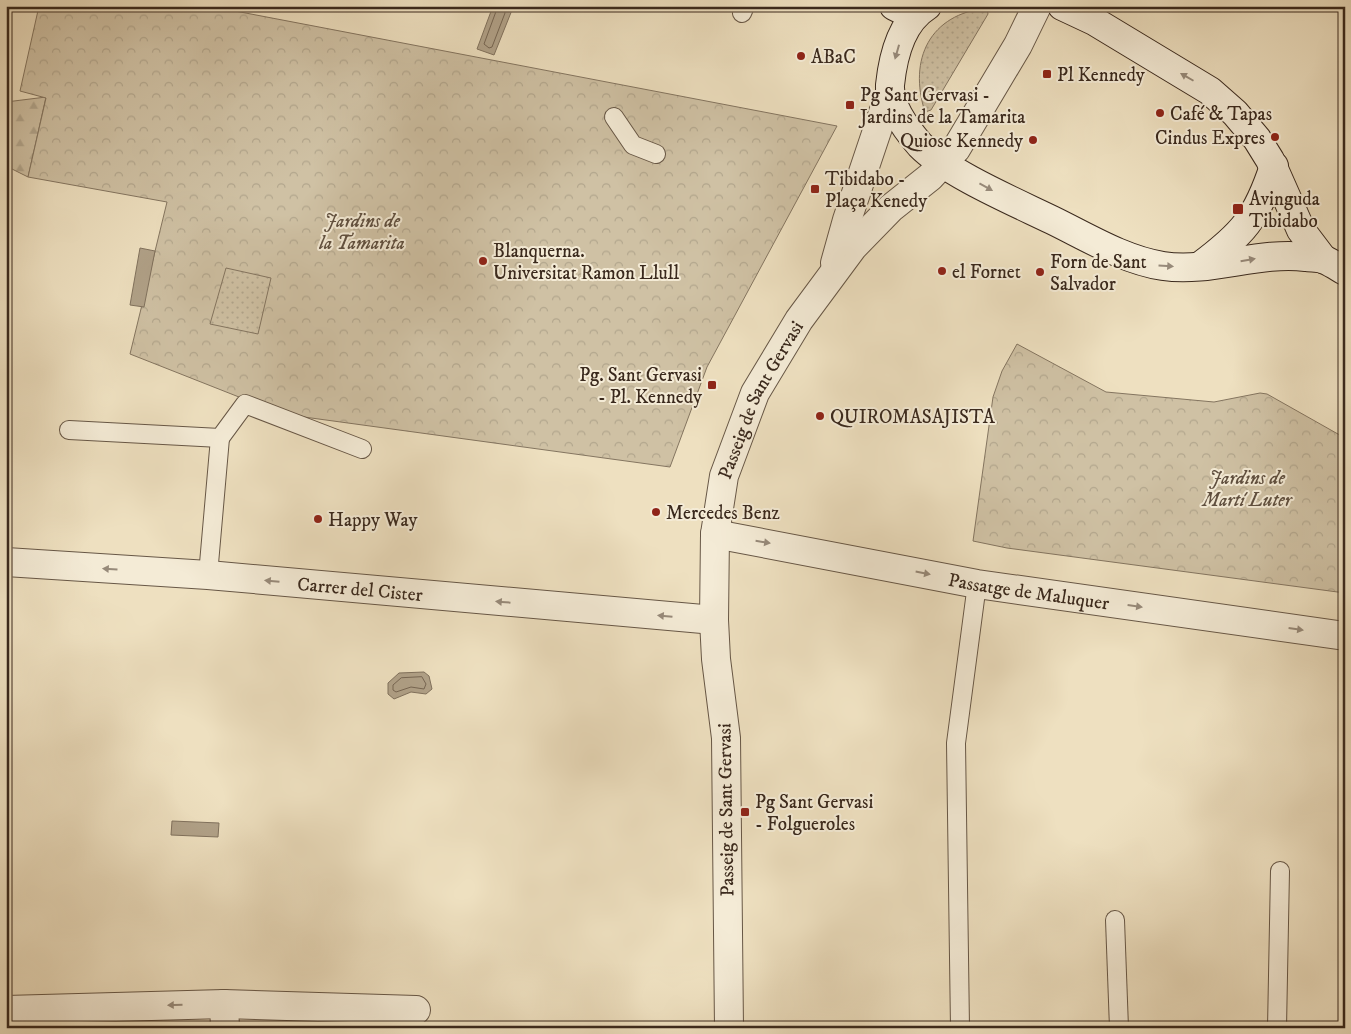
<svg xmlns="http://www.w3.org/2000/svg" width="1351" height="1034" font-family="'IM FELL DW Pica',serif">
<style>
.forest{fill:url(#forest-firs);stroke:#847560}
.park{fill:url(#park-crowns);stroke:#847560}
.garden{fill:url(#garden-dots);stroke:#847560}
.water{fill:#b1a289;stroke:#81725e}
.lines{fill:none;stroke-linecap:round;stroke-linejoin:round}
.shore{stroke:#766653;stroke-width:1}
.service-casing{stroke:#675746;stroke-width:20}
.minor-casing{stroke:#675746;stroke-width:30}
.tertiary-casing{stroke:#675746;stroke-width:30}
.secondary-casing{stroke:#3a291d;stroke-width:30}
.service{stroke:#f4ebd6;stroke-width:18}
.minor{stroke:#f4ebd6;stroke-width:28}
.tertiary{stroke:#f4ebd6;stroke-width:28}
.secondary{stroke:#f4ebd6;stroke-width:28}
.oneway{fill:#978a7a}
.poi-dot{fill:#8f2418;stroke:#f4ebd6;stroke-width:2}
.labels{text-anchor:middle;stroke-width:4;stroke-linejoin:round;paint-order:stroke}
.poi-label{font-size:19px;fill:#3a291d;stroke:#f4ebd6;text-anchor:start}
.park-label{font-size:19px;font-style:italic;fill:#5f4f3f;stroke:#f4ebd6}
.street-label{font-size:19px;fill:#3a291d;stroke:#f4ebd6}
</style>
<defs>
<pattern id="forest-firs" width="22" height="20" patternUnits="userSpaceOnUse" patternTransform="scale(1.25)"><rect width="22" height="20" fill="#cfc1a4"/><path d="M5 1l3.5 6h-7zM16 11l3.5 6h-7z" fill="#b2a68d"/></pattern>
<pattern id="park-crowns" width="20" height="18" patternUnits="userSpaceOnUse" patternTransform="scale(1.25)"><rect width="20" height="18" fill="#cfc1a4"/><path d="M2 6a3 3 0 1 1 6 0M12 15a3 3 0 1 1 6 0" fill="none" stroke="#b2a68d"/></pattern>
<pattern id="garden-dots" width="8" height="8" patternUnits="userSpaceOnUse" patternTransform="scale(1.25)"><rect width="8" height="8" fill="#cfc1a4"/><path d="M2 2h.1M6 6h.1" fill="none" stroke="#b2a68d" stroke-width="1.8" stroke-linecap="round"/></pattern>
</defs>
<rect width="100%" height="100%" fill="#eee0c0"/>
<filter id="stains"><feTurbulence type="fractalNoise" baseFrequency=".004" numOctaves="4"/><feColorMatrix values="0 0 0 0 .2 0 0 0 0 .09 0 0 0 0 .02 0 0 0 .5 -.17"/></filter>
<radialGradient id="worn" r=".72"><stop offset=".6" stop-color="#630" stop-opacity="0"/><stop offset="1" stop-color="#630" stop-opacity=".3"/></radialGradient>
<!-- forest -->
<path class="forest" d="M 46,97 L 28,177 L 6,166 L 6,102 Z"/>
<!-- park -->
<g class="park">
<path d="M 39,6 L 209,6 L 837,126 L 707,367 L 670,467 L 282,414 L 130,354 L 167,202 L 28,177 L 46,98 L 20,91 Z"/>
<path d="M 1017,344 L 1106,392 L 1214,402 L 1260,393 L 1267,394 L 1345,438 L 1345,593 L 1007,548 L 973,541 L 993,397 L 1002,371 Z"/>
</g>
<!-- garden -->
<g class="garden">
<path d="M 987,8 L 988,14 L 931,110 L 925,112 C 908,59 930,14 987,8 Z"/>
<path d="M 226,268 L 271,278 L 258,334 L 210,324 Z"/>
</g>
<!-- water -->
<g class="water">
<path d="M 493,6 L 504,6 L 512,10 L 494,55 L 477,49 Z"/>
<path d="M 140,248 L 155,251 L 144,307 L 130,305 Z"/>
<path d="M 424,672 L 429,676 L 432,689 L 426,694 L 411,692 L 394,699 L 388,694 L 388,683 L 399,673 Z"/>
<path d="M 172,821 L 219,823 L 218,837 L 171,835 Z"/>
</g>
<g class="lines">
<!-- shore -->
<g class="shore">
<path d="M 498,6 L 484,44 L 489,48 L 492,47 L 505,13 L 504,6"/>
<path d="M 422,677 L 426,684 L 424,689 L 411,687 L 396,692 L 393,690 L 393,685 L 401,678 Z"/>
</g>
<defs>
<g id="service">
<path d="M 742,13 L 745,6"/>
<path d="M 614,117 L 633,145 L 656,154"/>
<path d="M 69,430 L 220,438 L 245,404 L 362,449"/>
<path d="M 208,575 L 220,438"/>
<path d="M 1115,920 L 1119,1028"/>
<path d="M 960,1028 L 956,743 L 977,584"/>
<path d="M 1277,1028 L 1280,871"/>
</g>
<g id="minor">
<path id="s1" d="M 715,534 L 977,584 L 1345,636"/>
<path id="s2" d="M 6,562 L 208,575 L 714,620"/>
<path d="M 224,1004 L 225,1028"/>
<path d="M 6,1010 L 224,1004 L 416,1010"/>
</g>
<g id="tertiary">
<path d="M 835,263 L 847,220 L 890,92"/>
<path id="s3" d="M 729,1028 L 726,738 L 716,659 L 714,620 L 715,534 L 724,476 L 755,393 L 799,320 L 853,247 L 891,208 L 930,177 L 956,149 L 1018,45 L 1037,6"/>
</g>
<g id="secondary">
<path d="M 894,6 L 914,16"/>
<path d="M 927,6 C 901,22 893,56 890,85 C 889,106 907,130 920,145 C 947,173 1015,202 1052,220 C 1087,237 1124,260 1163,266 C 1211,273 1258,251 1306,257 C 1312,258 1319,257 1325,260 C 1332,263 1338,267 1345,271"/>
<path d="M 1062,6 L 1094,21 L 1210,91 L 1235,113 L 1257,139 L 1270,160 L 1301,230 L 1323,259"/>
<path d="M 1200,266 C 1243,234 1257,218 1274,166"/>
</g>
</defs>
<!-- service casing -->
<use href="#service" class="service-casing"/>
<!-- minor casing -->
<use href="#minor" class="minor-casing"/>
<!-- tertiary casing -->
<use href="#tertiary" class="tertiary-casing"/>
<!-- secondary casing -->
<use href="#secondary" class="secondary-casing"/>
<!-- service -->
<use href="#service" class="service"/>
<!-- minor -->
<use href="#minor" class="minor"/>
<!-- tertiary -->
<use href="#tertiary" class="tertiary"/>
<!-- secondary -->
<use href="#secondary" class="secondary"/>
</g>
<!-- one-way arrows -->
<defs><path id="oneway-solid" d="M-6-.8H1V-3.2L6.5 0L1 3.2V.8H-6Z" transform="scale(1.25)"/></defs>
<g class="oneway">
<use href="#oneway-solid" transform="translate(897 52) rotate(106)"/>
<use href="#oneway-solid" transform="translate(1187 77) rotate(-150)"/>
<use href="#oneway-solid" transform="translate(986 187) rotate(29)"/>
<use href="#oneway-solid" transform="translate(1248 260) rotate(-10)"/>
<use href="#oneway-solid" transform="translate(1166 266) rotate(4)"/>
<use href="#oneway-solid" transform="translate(763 542) rotate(9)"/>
<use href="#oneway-solid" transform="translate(110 569) rotate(-176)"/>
<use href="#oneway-solid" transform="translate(923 573) rotate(11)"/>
<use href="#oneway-solid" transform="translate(272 581) rotate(-175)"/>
<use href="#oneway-solid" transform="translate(503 602) rotate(-175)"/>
<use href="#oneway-solid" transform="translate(1135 606) rotate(8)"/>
<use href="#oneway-solid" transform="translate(665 616) rotate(-175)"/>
<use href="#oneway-solid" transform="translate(1296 629) rotate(8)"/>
<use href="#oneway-solid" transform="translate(175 1005) rotate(179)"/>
</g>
<!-- markers -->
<g class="poi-dot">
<circle cx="801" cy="56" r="5"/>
<rect x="1042" y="69" width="10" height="10" rx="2.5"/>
<rect x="845" y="100" width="10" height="10" rx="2.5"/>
<circle cx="1160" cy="113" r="5"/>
<circle cx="1275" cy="137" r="5"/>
<circle cx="1033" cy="140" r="5"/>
<rect x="810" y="184" width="10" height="10" rx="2.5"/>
<rect x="1232" y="203" width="12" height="12" rx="2.5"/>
<circle cx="483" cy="261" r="5"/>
<circle cx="942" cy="271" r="5"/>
<circle cx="1040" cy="272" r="5"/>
<rect x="707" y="380" width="10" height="10" rx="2.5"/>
<circle cx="820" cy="416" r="5"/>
<circle cx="656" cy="512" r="5"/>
<circle cx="318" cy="519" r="5"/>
<rect x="740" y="807" width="10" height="10" rx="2.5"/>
</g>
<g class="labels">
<!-- poi labels -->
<g class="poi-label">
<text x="811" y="63">ABaC</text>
<text x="1057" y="81">Pl Kennedy</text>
<text x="860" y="101">Pg Sant Gervasi -<tspan x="860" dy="22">Jardins de la Tamarita</tspan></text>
<text x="1170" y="120">Café &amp; Tapas</text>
<text x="1265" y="144" text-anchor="end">Cindus Expres</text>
<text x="1023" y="147" text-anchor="end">Quiosc Kennedy</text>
<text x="825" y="185">Tibidabo -<tspan x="825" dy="22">Plaça Kenedy</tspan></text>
<text x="1249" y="205">Avinguda<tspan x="1249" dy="22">Tibidabo</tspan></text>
<text x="493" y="257">Blanquerna.<tspan x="493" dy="22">Universitat Ramon Llull</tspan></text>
<text x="1050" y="268">Forn de Sant<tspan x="1050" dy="22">Salvador</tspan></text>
<text x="952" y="278">el Fornet</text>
<text x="702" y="381" text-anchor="end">Pg. Sant Gervasi<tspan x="702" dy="22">- Pl. Kennedy</tspan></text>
<text x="830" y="423">QUIROMASAJISTA</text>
<text x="666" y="519">Mercedes Benz</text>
<text x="328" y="526">Happy Way</text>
<text x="755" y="808">Pg Sant Gervasi<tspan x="755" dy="22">- Folgueroles</tspan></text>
</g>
<!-- park labels -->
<g class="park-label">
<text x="362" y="227">Jardins de<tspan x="362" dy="22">la Tamarita</tspan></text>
<text x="1247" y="484">Jardins de<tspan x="1247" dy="22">Martí Luter</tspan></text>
</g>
<!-- street labels -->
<g class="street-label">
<text dy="7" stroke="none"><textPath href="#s3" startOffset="638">Passeig de Sant Gervasi</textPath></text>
<text dy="7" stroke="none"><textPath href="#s2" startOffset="355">Carrer del Cister</textPath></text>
<text dy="7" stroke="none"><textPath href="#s1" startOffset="319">Passatge de Maluquer</textPath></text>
<text transform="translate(725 810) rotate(-91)" y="7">Passeig de Sant Gervasi</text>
</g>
</g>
<!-- margin -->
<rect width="1351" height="1034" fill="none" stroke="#eee0c0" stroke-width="25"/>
<rect x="8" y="8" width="1336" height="1019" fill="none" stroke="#3a291d" stroke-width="2.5"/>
<rect x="12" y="12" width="1326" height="1009" fill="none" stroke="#3a291d"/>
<rect width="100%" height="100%" filter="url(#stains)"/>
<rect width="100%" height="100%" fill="url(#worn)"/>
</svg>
